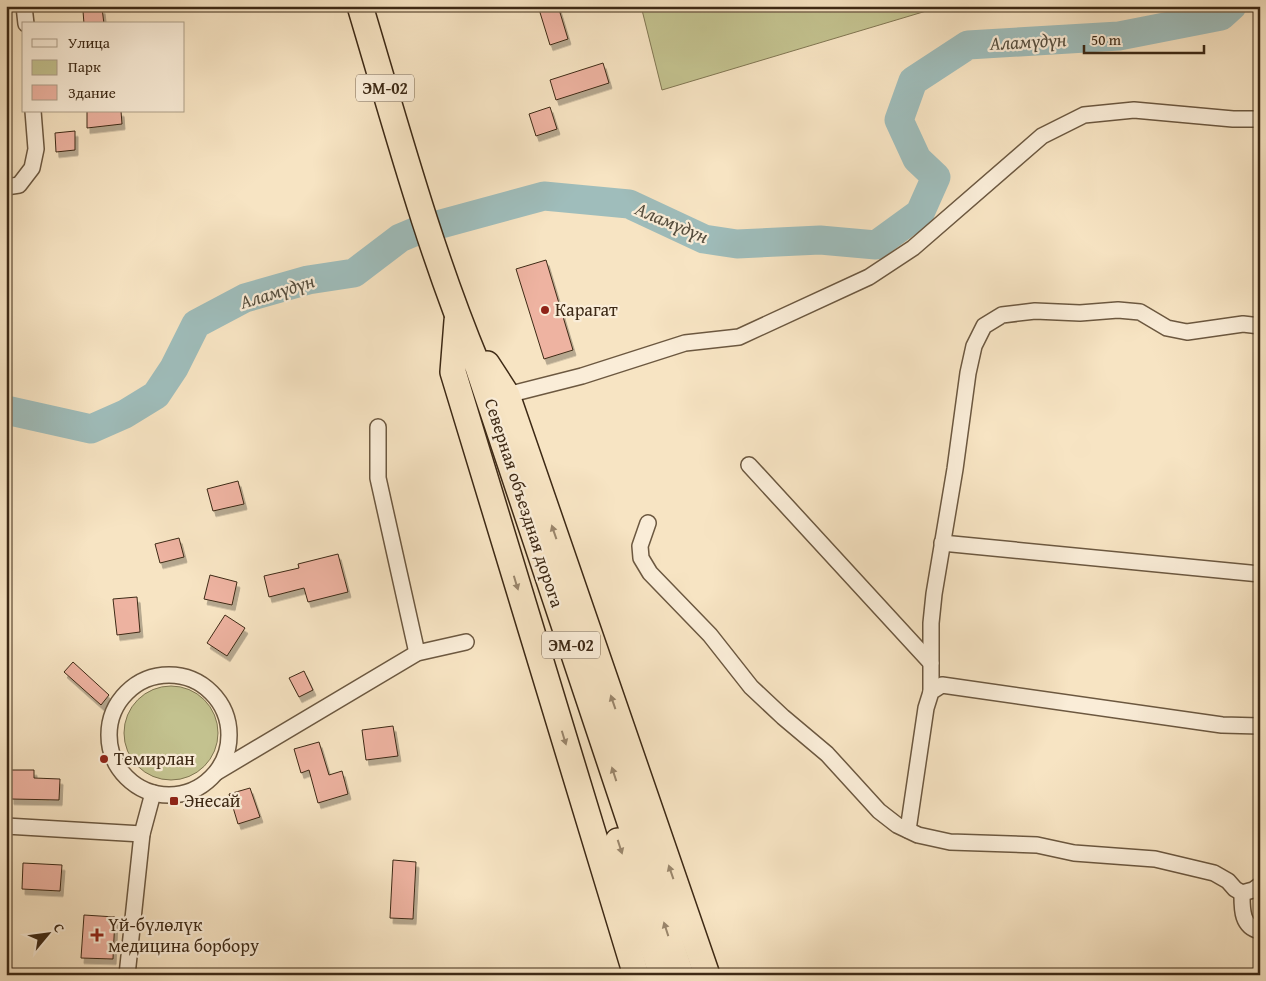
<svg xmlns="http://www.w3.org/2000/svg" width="1266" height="981" font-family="'Gentium Book Plus',serif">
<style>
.green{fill:#c3c28f;stroke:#807652}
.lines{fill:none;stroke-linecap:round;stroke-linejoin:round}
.river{stroke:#9fbdbb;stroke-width:29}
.building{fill:#eeb3a1;stroke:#3d2915;filter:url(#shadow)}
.minor-casing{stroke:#6c5840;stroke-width:18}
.trunk-casing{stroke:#3d2915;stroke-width:28}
.minor{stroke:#faedd8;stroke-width:15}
.trunk{stroke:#f7e4c3;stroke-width:25}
.oneway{fill:#9a866c}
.poi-dot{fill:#8f2418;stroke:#faedd8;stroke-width:2}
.labels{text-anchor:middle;stroke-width:4.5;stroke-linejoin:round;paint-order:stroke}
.shield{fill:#faedd8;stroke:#766450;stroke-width:1}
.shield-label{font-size:16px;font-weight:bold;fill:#3d2915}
.poi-label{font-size:18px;fill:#3d2915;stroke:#faedd8;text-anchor:start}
.street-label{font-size:18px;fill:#3d2915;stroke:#faedd8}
.water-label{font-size:19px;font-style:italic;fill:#564e3e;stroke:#faedd8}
</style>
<defs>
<filter id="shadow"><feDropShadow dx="3" dy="5.5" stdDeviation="0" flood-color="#0004"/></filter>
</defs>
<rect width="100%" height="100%" fill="#f7e4c3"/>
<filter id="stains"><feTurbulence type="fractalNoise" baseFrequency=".004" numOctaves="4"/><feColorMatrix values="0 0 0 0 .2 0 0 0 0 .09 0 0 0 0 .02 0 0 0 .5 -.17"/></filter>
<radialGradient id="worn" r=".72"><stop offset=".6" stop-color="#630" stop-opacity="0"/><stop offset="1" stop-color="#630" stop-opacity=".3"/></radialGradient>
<!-- green -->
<g class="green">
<path d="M 641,6 L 943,6 L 662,90 Z"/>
<circle cx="171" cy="733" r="47"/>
</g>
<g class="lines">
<!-- river -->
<path class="river" d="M 6,410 L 91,429 L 125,414 L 156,395 L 174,368 L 196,324 L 245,298 L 308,280 L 354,273 L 400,238 L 419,230 L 544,196 L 629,204 L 704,239 L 737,244 L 820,240 L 876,245 L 920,213 L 936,177 L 917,159 L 899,120 L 913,81 L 968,45 L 1119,36 L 1221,16 L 1232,6"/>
</g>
<!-- building -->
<g class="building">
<path d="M 538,6 L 558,6 L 568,39 L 550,45 Z"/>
<path d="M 102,8 L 104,24 L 84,24 L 83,11 Z"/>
<path d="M 603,63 L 609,83 L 556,100 L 550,80 Z"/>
<path d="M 550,107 L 557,129 L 536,136 L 529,114 Z"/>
<path d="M 87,111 L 121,111 L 122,124 L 87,128 Z"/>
<path d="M 75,131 L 75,150 L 56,152 L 55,133 Z"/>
<path d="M 546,260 L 573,350 L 544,359 L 516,269 Z"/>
<path d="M 238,481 L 244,504 L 213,511 L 207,489 Z"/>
<path d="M 179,538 L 184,557 L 160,563 L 155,544 Z"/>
<path d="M 338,554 L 348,592 L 308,602 L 304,588 L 269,597 L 264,576 L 299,568 L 298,564 Z"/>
<path d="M 210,575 L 237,582 L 232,605 L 204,599 Z"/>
<path d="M 137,597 L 140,632 L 117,635 L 113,599 Z"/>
<path d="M 225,615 L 245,628 L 227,656 L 207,643 Z"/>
<path d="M 73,662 L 109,695 L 101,705 L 64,672 Z"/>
<path d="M 304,671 L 313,690 L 299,697 L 289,678 Z"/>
<path d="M 393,726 L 398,756 L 366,760 L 362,730 Z"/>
<path d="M 319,742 L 329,775 L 342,771 L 348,794 L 318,803 L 309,770 L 301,773 L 294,749 Z"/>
<path d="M 11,770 L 34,770 L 34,778 L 60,779 L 59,800 L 11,799 Z"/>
<path d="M 250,788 L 260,817 L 238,824 L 229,794 Z"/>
<path d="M 393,860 L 416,862 L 413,919 L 390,918 Z"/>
<path d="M 23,863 L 62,865 L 60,891 L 22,889 Z"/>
<path d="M 84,915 L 115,917 L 113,959 L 81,958 Z"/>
</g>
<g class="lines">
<defs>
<g id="minor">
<path d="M 24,6 L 26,24"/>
<path d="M 6,187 L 19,185 L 32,168 L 36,149 L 33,111"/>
<path d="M 507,395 L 582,376 L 685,343 L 739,337 L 869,277 L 913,248 L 1042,136 L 1084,115 L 1134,110 L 1233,119 L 1260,119"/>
<path d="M 378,427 L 378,478 L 417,653"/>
<path d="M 749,465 L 931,663"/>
<path d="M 648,523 L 640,546 L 641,558 L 650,573 L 710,635 L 751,687 L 783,717 L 827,754 L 879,811 L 897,825 L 918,835 L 950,842 L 1037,845 L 1074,853 L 1155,859 L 1214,873 L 1228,881 L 1235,889 L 1242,893 L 1253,890 L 1260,885"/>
<path d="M 942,543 L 1260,574"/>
<circle cx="169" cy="735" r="60"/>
<path d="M 931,692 L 931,623 L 934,594 L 955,469 L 968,373 L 974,346 L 984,326 L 1002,315 L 1035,311 L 1080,313 L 1118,310 L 1140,312 L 1167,328 L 1187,332 L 1243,324 L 1260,326"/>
<path d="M 217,772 L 417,653 L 466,642"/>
<path d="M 6,826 L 142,834"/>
<path d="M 908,830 L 926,708 L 931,692 L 942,685 L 1222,725 L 1260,726"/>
<path d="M 1242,893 C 1242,908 1241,927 1260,931"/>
<path d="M 127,975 L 142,834 L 153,793"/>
</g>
<g id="trunk">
<path d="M 360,6 C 396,126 429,249 477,364 L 681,975"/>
<path d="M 457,321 L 453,372 L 636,975"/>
<path d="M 487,364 L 507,395 L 707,975"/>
<path d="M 618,841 L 662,975"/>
</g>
</defs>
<!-- minor casing -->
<use href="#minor" class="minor-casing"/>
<!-- trunk casing -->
<use href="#trunk" class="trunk-casing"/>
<!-- minor -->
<use href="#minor" class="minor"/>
<!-- trunk -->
<use href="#trunk" class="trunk"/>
</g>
<!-- one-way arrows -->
<defs><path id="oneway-solid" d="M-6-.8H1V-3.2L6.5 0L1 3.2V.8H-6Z" transform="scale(1.25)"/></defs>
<g class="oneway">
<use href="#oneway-solid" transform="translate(554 532) rotate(-109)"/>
<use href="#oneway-solid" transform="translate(516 583) rotate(73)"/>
<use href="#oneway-solid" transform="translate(613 702) rotate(-109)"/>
<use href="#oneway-solid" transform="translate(564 738) rotate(73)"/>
<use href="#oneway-solid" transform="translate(614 774) rotate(-108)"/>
<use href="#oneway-solid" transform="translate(620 847) rotate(72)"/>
<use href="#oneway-solid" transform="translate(671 872) rotate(-109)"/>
<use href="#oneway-solid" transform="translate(666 929) rotate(-108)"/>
</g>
<!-- markers -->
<g class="poi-dot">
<circle cx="545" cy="310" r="5"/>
<circle cx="104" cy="759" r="5"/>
<rect x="169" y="796" width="10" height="10" rx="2.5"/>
<path d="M94.5 927.5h5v5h5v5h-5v5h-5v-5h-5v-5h5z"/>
</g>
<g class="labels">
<!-- shield labels -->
<g class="shield">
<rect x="356" y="74.5" width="58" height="27" rx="4"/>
<rect x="542" y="631.5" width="58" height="27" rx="4"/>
</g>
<g class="shield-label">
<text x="385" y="94">ЭМ-02</text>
<text x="571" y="651">ЭМ-02</text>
</g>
<!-- poi labels -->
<g class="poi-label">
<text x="555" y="316">Карагат</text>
<text x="114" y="765">Темирлан</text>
<text x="184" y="807">Энесай</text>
<text x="108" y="931">Үй-бүлөлүк<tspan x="108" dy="21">медицина борбору</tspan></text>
</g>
<!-- street labels -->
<g class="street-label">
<text transform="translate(524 503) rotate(72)" y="6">Северная объездная дорога</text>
</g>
<!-- water labels -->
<g class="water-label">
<text transform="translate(1028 41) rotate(-3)" y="7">Аламүдүн</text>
<text transform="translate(672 222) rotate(23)" y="7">Аламүдүн</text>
<text transform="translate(277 291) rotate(-17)" y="7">Аламүдүн</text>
</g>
</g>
<!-- margin -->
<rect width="1266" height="981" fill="none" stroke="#f7e4c3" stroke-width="25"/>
<rect x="8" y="8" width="1251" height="966" fill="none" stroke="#3d2915" stroke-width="2.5"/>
<rect x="12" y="12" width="1241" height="956" fill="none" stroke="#3d2915"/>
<!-- legend -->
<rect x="22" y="22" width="162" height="90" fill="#faedd8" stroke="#ae9f8a"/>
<rect x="32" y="39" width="25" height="8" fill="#faedd8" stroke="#ae9f8a"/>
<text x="68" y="48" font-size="15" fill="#3d2915">Улица</text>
<rect x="32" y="60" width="25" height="15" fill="#c3c28f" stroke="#ae9f8a"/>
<text x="68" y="72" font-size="15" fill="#3d2915">Парк</text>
<rect x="32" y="85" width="25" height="15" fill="#eeb3a1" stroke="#ae9f8a"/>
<text x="68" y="98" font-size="15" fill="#3d2915">Здание</text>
<!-- north arrow -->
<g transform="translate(48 934) rotate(61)" stroke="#faedd8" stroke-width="4" paint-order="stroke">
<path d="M0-4L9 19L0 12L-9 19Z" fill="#3d2915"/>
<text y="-8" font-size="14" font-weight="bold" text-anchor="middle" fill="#3d2915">С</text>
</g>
<!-- scale -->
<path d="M1084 45v8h120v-8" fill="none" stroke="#3d2915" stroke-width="2.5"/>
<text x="1091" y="45" font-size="15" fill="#3d2915" stroke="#faedd8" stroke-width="4" paint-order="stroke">50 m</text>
<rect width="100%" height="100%" filter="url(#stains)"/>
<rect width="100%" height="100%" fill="url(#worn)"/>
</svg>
